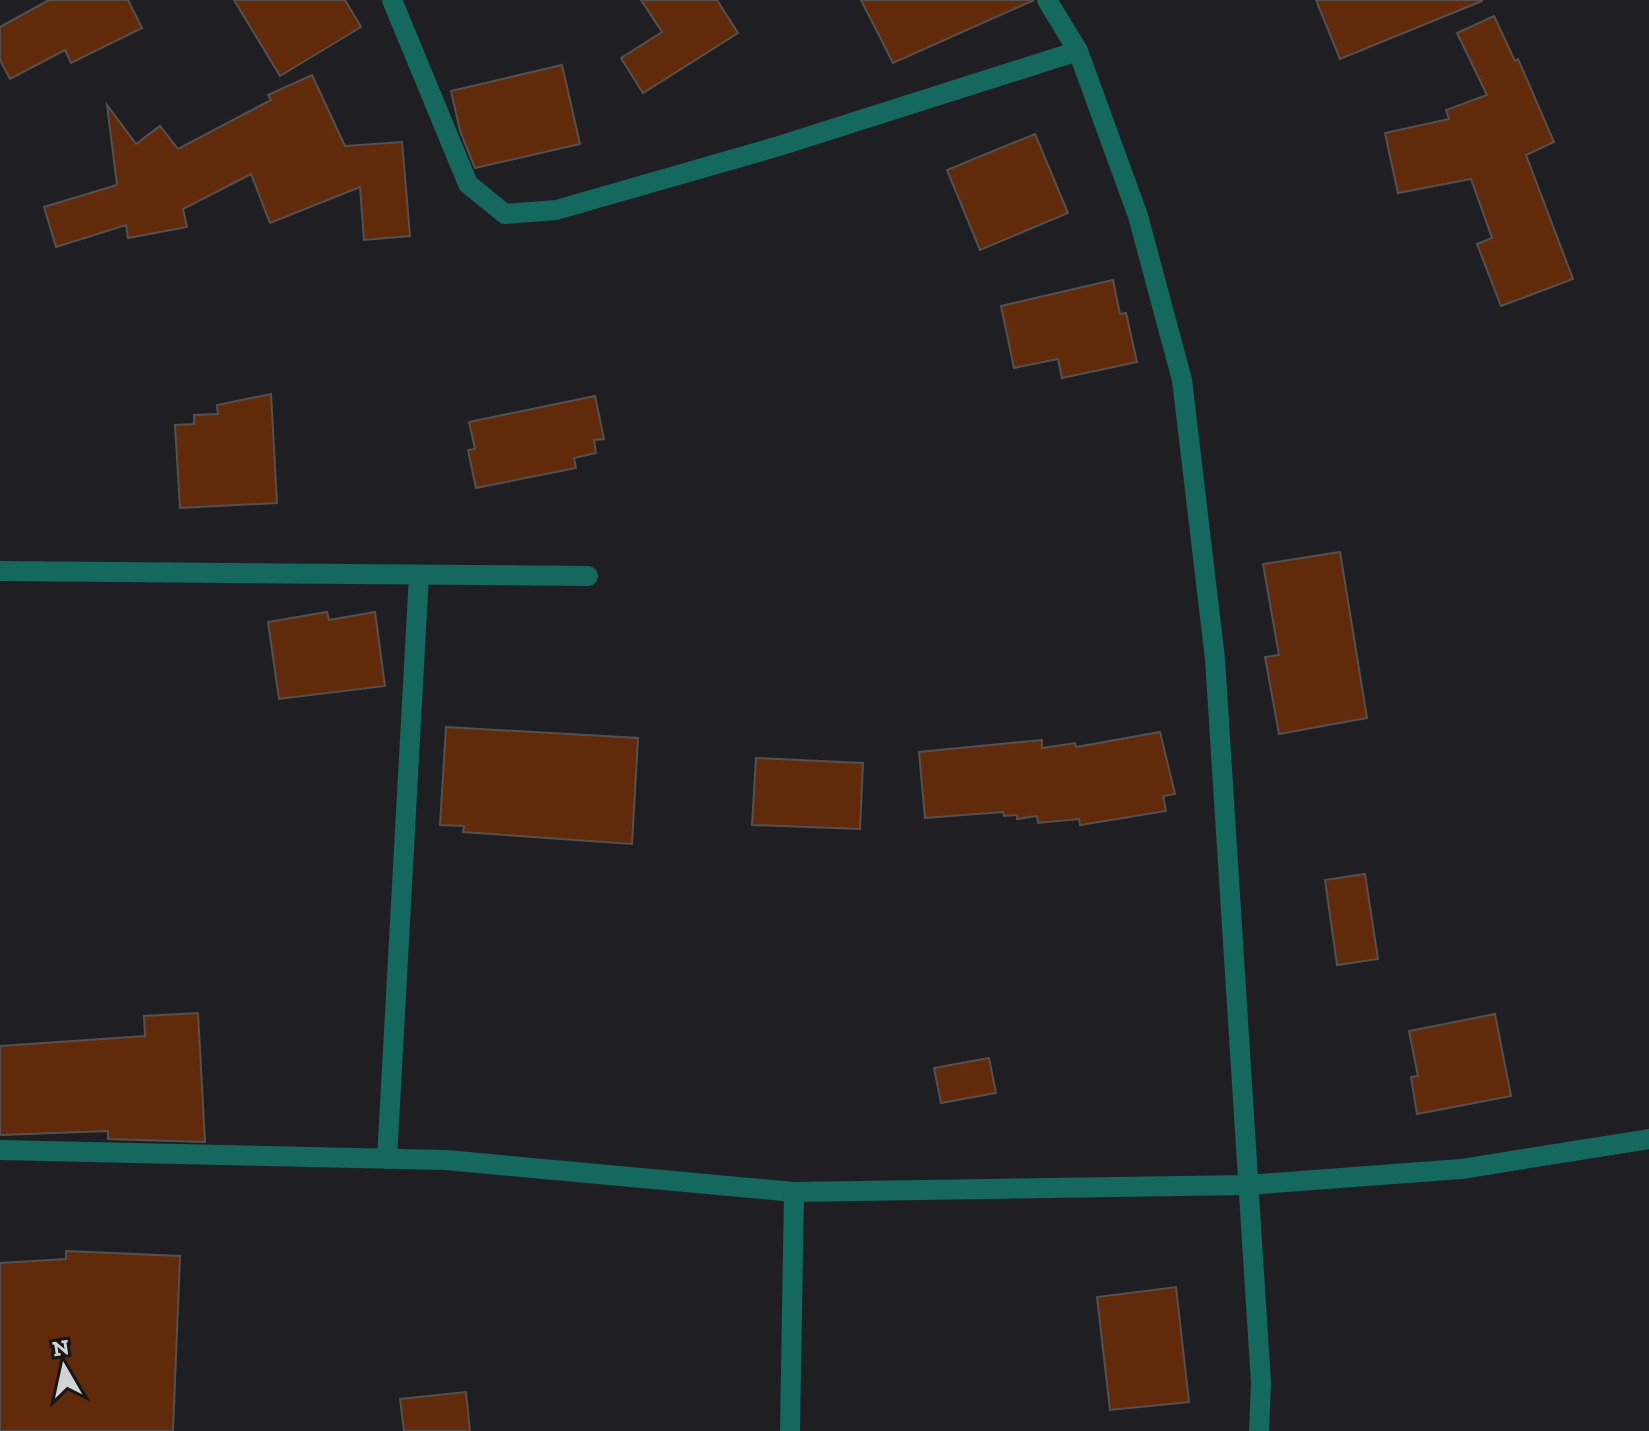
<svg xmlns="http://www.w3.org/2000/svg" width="1649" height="1431" font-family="'Zilla Slab',serif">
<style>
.building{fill:#602a0b;stroke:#55504e;stroke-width:2}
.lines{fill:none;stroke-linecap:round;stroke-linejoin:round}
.street{stroke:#15685d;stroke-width:20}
</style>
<rect width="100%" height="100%" fill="#1f1f23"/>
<!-- building -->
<g class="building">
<path d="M 49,0 L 128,0 L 142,28 L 71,63 L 65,50 L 10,79 L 0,60 L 0,27 Z"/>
<path d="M 234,0 L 345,0 L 361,27 L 280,76 Z"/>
<path d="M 641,0 L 717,0 L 738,33 L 643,93 L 621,58 L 662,32 Z"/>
<path d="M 861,0 L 1034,0 L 893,63 Z"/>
<path d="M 1316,0 L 1482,0 L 1482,1 L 1340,59 Z"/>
<path d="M 1494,16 L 1515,61 L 1518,59 L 1554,142 L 1526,155 L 1573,279 L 1501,306 L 1477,244 L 1492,238 L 1471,179 L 1398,193 L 1385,133 L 1449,119 L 1446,110 L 1487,95 L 1457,33 Z"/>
<path d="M 562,65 L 580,144 L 475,168 L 460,131 L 451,91 Z"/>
<path d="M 312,75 L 345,146 L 402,142 L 410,236 L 364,240 L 360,187 L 270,223 L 251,174 L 183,209 L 187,227 L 128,238 L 126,225 L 56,247 L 44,207 L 117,185 L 107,105 L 136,144 L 160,126 L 178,149 L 271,100 L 268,95 Z"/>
<path d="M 1035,134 L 1068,213 L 980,250 L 947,170 Z"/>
<path d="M 1113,280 L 1120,314 L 1126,313 L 1137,362 L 1062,378 L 1058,359 L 1014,368 L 1001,306 Z"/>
<path d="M 271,394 L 277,503 L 180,508 L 175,425 L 194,424 L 194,415 L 218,414 L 217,405 Z"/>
<path d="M 595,396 L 604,439 L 594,440 L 596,453 L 574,458 L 576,468 L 476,488 L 468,450 L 475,449 L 469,422 Z"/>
<path d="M 1340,552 L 1367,718 L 1279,734 L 1265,657 L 1279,655 L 1263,564 Z"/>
<path d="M 327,612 L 329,620 L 375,612 L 385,686 L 279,699 L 268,622 Z"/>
<path d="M 446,727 L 638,738 L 632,844 L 463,832 L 464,826 L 440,825 Z"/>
<path d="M 1160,732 L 1175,794 L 1163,796 L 1166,811 L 1080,825 L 1079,819 L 1038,823 L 1037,816 L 1017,819 L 1017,815 L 1004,816 L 1003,812 L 925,818 L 919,752 L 1042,740 L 1042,748 L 1075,743 L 1076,747 Z"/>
<path d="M 756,758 L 863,763 L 860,829 L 752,825 Z"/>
<path d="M 1365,874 L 1378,959 L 1337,965 L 1325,880 Z"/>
<path d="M 198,1013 L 205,1142 L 108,1139 L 108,1131 L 0,1135 L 0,1046 L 145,1036 L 144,1016 Z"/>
<path d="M 1495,1014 L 1511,1096 L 1417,1114 L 1411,1077 L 1418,1076 L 1409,1031 Z"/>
<path d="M 989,1058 L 996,1093 L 941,1103 L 934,1068 Z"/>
<path d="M 66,1251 L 180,1256 L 173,1431 L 0,1431 L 0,1263 L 66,1259 Z"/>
<path d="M 1176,1287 L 1189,1402 L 1110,1410 L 1097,1297 Z"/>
<path d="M 466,1392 L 470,1431 L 404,1431 L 400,1399 Z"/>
</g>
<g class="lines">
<!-- street -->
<g class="street">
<path d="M 392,0 L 468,184 L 505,214 L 556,210 L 779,146 L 1078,51"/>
<path d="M 1047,0 L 1078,51 L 1138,216 L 1182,380 L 1215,659 L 1261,1383 L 1259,1431"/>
<path d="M 0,571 L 588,576"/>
<path d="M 0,1150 L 446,1160 L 794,1192 L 1247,1185 L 1461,1169 L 1649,1139"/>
<path d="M 387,1159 L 419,575"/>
<path d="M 790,1431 L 794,1192"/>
</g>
</g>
<!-- north arrow -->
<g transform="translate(64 1367) rotate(351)" stroke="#161619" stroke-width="6" paint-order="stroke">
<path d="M0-6L14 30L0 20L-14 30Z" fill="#d3d3d6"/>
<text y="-12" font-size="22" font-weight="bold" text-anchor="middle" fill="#d3d3d6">N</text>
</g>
</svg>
